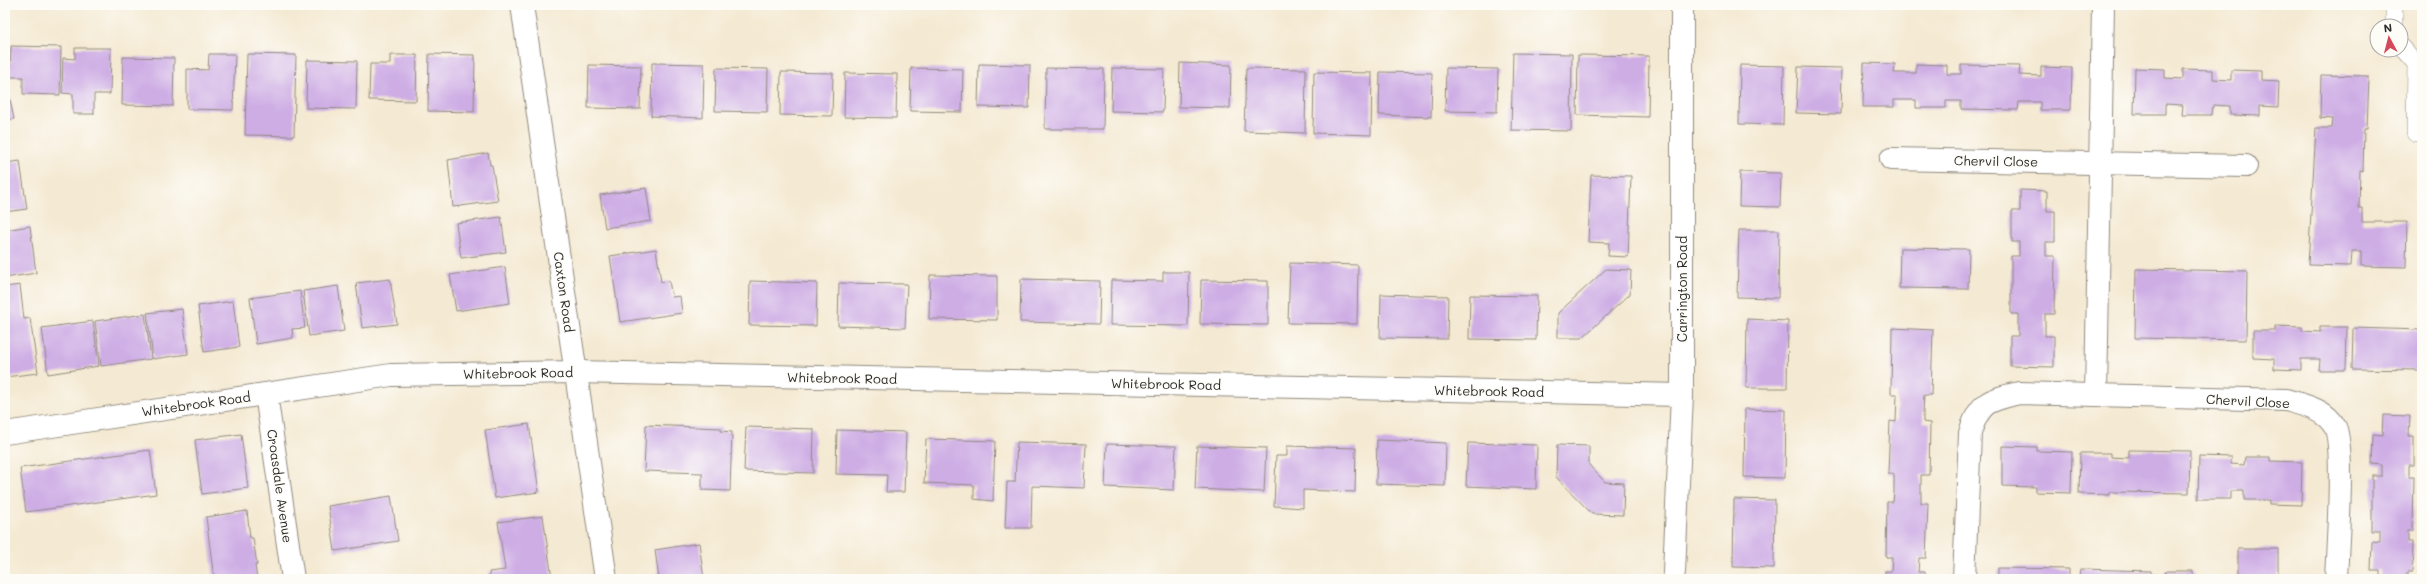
<svg xmlns="http://www.w3.org/2000/svg" width="2427" height="584" font-family="Mali,sans-serif">
<style>
.building{fill:#ceade5}
.lines{fill:none;stroke-linecap:round;stroke-linejoin:round}
.service-casing{stroke:#908a7e;stroke-width:18}
.minor-casing{stroke:#908a7e;stroke-width:24}
.service{stroke:#fff;stroke-width:17}
.minor{stroke:#fff;stroke-width:22}
.labels{text-anchor:middle;stroke-width:3;stroke-linejoin:round;paint-order:stroke}
.street-label{font-size:13px;fill:#2b2b2b;stroke:#fdfcf7}
</style>
<rect width="100%" height="100%" fill="#fdfcf7"/>
<filter id="ink" filterUnits="userSpaceOnUse"><feTurbulence type="fractalNoise" baseFrequency=".025" numOctaves="2"/><feDisplacementMap in="SourceGraphic" scale="8" xChannelSelector="R" yChannelSelector="G"/><feConvolveMatrix kernelMatrix="1 2 1 2 8 2 1 2 1" color-interpolation-filters="sRGB"/></filter>
<filter id="wash" filterUnits="userSpaceOnUse"><feTurbulence type="fractalNoise" baseFrequency=".012" numOctaves="4" result="noise"/><feDisplacementMap in="SourceGraphic" scale="16" xChannelSelector="R" yChannelSelector="G"/><feGaussianBlur stdDeviation="0.9" result="paint"/><feColorMatrix in="noise" values="0 0 0 0 0 0 0 0 0 0 0 0 0 0 0 0 0 1.4 0 .05"/><feComposite in="paint" operator="in"/></filter>
<g filter="url(#wash)">
<rect width="100%" height="100%" fill="#f4e9d2"/>
<g id="blocks">
<!-- building -->
<g class="building">
<path d="M 11,46 L 61,47 L 60,95 L 23,94 L 23,77 L 10,77 Z"/>
<path d="M 75,48 L 111,48 L 110,94 L 94,94 L 94,114 L 73,114 L 73,94 L 62,93 L 63,58 L 75,59 Z"/>
<path d="M 1513,53 L 1572,54 L 1571,131 L 1511,130 Z"/>
<path d="M 209,54 L 235,54 L 233,110 L 187,109 L 187,69 L 208,70 Z"/>
<path d="M 247,54 L 296,55 L 294,136 L 245,135 Z"/>
<path d="M 429,54 L 475,55 L 474,112 L 428,111 Z"/>
<path d="M 390,55 L 417,55 L 416,101 L 369,100 L 370,64 L 390,64 Z"/>
<path d="M 1578,55 L 1649,56 L 1648,117 L 1577,115 Z"/>
<path d="M 123,57 L 174,58 L 173,106 L 122,105 Z"/>
<path d="M 307,60 L 357,61 L 356,109 L 306,108 Z"/>
<path d="M 652,63 L 704,64 L 703,118 L 651,116 Z"/>
<path d="M 1180,63 L 1231,65 L 1230,108 L 1179,107 Z"/>
<path d="M 1864,63 L 1895,64 L 1894,73 L 1916,73 L 1916,64 L 1947,65 L 1947,74 L 1961,74 L 1961,65 L 2020,66 L 2019,75 L 2041,76 L 2041,67 L 2072,68 L 2071,110 L 2040,110 L 2040,102 L 2019,102 L 2018,110 L 1961,109 L 1961,101 L 1946,101 L 1946,108 L 1916,108 L 1916,100 L 1894,100 L 1894,107 L 1863,107 Z"/>
<path d="M 979,64 L 1030,65 L 1029,108 L 978,107 Z"/>
<path d="M 589,65 L 641,66 L 640,109 L 588,108 Z"/>
<path d="M 1740,65 L 1784,66 L 1783,125 L 1739,124 Z"/>
<path d="M 1798,67 L 1842,68 L 1841,114 L 1796,113 Z"/>
<path d="M 716,68 L 768,69 L 767,112 L 715,111 Z"/>
<path d="M 911,68 L 963,69 L 962,112 L 910,111 Z"/>
<path d="M 1046,68 L 1104,69 L 1103,129 L 1045,129 Z"/>
<path d="M 1112,68 L 1164,69 L 1163,112 L 1111,111 Z"/>
<path d="M 1246,68 L 1306,69 L 1305,133 L 1244,131 Z"/>
<path d="M 1446,68 L 1498,69 L 1497,112 L 1445,111 Z"/>
<path d="M 2135,68 L 2165,69 L 2165,78 L 2183,79 L 2183,69 L 2213,70 L 2213,79 L 2231,80 L 2231,70 L 2261,71 L 2261,80 L 2279,81 L 2278,107 L 2260,106 L 2260,116 L 2230,115 L 2230,106 L 2213,105 L 2212,115 L 2182,115 L 2183,105 L 2165,104 L 2165,114 L 2134,114 Z"/>
<path d="M 781,72 L 833,73 L 832,116 L 780,115 Z"/>
<path d="M 1314,72 L 1372,73 L 1371,135 L 1313,133 Z"/>
<path d="M 1380,72 L 1432,73 L 1431,117 L 1379,115 Z"/>
<path d="M 845,73 L 897,74 L 896,118 L 844,117 Z"/>
<path d="M 5,74 L 14,119 L 5,121 Z"/>
<path d="M 2321,75 L 2369,76 L 2367,129 L 2364,129 L 2363,171 L 2360,170 L 2359,208 L 2362,208 L 2362,222 L 2407,222 L 2406,267 L 2361,266 L 2361,251 L 2352,251 L 2351,266 L 2308,265 L 2316,128 L 2332,128 L 2333,119 L 2320,118 Z"/>
<path d="M 488,153 L 490,165 L 492,165 L 498,201 L 453,207 L 448,160 Z"/>
<path d="M 20,161 L 27,209 L 5,212 L 5,163 Z"/>
<path d="M 1740,172 L 1781,173 L 1780,207 L 1739,206 Z"/>
<path d="M 1591,175 L 1631,176 L 1628,257 L 1608,256 L 1609,243 L 1588,242 Z"/>
<path d="M 646,188 L 651,221 L 605,228 L 600,195 Z"/>
<path d="M 2020,190 L 2047,191 L 2047,211 L 2055,211 L 2055,242 L 2046,242 L 2046,256 L 2055,256 L 2054,314 L 2045,314 L 2045,336 L 2054,336 L 2054,367 L 2010,366 L 2010,336 L 2018,336 L 2018,314 L 2011,314 L 2011,256 L 2019,256 L 2019,242 L 2012,242 L 2012,211 L 2020,211 Z"/>
<path d="M 501,217 L 506,252 L 461,258 L 456,223 Z"/>
<path d="M 30,226 L 36,273 L 5,278 L 5,230 Z"/>
<path d="M 1739,230 L 1779,230 L 1778,298 L 1737,297 Z"/>
<path d="M 1900,248 L 1969,249 L 1968,289 L 1899,288 Z"/>
<path d="M 656,249 L 661,282 L 669,281 L 672,297 L 680,296 L 682,313 L 620,322 L 610,256 Z"/>
<path d="M 1290,263 L 1358,265 L 1357,324 L 1288,323 Z"/>
<path d="M 505,267 L 510,303 L 456,311 L 450,275 Z"/>
<path d="M 1606,269 L 1631,270 L 1630,294 L 1582,338 L 1558,338 L 1558,313 Z"/>
<path d="M 2136,269 L 2247,271 L 2246,340 L 2135,338 Z"/>
<path d="M 1163,272 L 1189,272 L 1188,326 L 1110,325 L 1111,280 L 1163,281 Z"/>
<path d="M 930,275 L 997,276 L 997,320 L 929,319 Z"/>
<path d="M 390,279 L 397,324 L 362,328 L 356,283 Z"/>
<path d="M 1021,279 L 1100,281 L 1099,324 L 1020,322 Z"/>
<path d="M 1201,280 L 1268,281 L 1268,325 L 1200,324 Z"/>
<path d="M 750,281 L 817,283 L 816,326 L 749,325 Z"/>
<path d="M 839,283 L 907,284 L 905,328 L 838,326 Z"/>
<path d="M 20,285 L 24,319 L 30,318 L 38,373 L 5,377 L 5,287 Z"/>
<path d="M 338,286 L 344,331 L 309,336 L 303,291 Z"/>
<path d="M 300,291 L 305,328 L 292,329 L 293,338 L 256,344 L 250,298 Z"/>
<path d="M 1381,294 L 1448,296 L 1447,339 L 1380,338 Z"/>
<path d="M 1470,295 L 1537,296 L 1536,340 L 1469,339 Z"/>
<path d="M 233,301 L 239,347 L 204,352 L 198,306 Z"/>
<path d="M 182,309 L 188,354 L 153,359 L 147,313 Z"/>
<path d="M 145,314 L 151,359 L 101,366 L 95,321 Z"/>
<path d="M 1747,319 L 1788,321 L 1787,388 L 1746,388 Z"/>
<path d="M 93,321 L 99,366 L 48,374 L 42,328 Z"/>
<path d="M 2275,326 L 2302,327 L 2302,331 L 2320,332 L 2320,327 L 2347,327 L 2346,370 L 2319,370 L 2320,359 L 2301,359 L 2301,370 L 2274,369 L 2274,359 L 2253,358 L 2253,331 L 2275,331 Z"/>
<path d="M 1892,328 L 1933,330 L 1931,395 L 1924,395 L 1923,412 L 1923,422 L 1930,423 L 1929,475 L 1921,475 L 1921,503 L 1928,503 L 1926,558 L 1919,558 L 1918,572 L 1925,572 L 1925,579 L 1885,579 L 1885,571 L 1891,571 L 1892,557 L 1886,557 L 1887,502 L 1893,502 L 1894,492 L 1894,474 L 1888,474 L 1890,421 L 1896,422 L 1897,394 L 1891,394 Z"/>
<path d="M 2353,328 L 2422,330 L 2421,370 L 2352,369 Z"/>
<path d="M 1745,409 L 1786,410 L 1785,478 L 1744,477 Z"/>
<path d="M 2383,415 L 2410,416 L 2409,436 L 2414,436 L 2414,465 L 2409,465 L 2409,476 L 2414,476 L 2413,531 L 2408,531 L 2408,542 L 2413,542 L 2412,572 L 2407,572 L 2407,579 L 2380,579 L 2380,571 L 2371,571 L 2372,541 L 2380,542 L 2380,531 L 2372,531 L 2372,476 L 2382,476 L 2382,465 L 2372,464 L 2373,435 L 2382,436 Z"/>
<path d="M 529,424 L 539,492 L 495,498 L 485,430 Z"/>
<path d="M 646,425 L 721,428 L 721,431 L 732,432 L 730,491 L 702,490 L 702,473 L 644,471 Z"/>
<path d="M 746,427 L 814,429 L 813,473 L 744,471 Z"/>
<path d="M 837,430 L 906,432 L 904,492 L 886,492 L 887,475 L 836,474 Z"/>
<path d="M 241,434 L 248,488 L 202,494 L 195,440 Z"/>
<path d="M 926,439 L 995,441 L 993,501 L 974,499 L 974,485 L 924,483 Z"/>
<path d="M 1377,440 L 1446,443 L 1445,486 L 1376,484 Z"/>
<path d="M 1017,442 L 1086,444 L 1084,488 L 1032,486 L 1031,528 L 1005,528 L 1007,482 L 1015,482 Z"/>
<path d="M 1468,443 L 1537,445 L 1536,489 L 1466,486 Z"/>
<path d="M 1107,444 L 1176,446 L 1174,490 L 1105,487 Z"/>
<path d="M 1557,445 L 1589,446 L 1589,465 L 1605,482 L 1624,483 L 1623,515 L 1592,514 L 1556,477 Z"/>
<path d="M 1197,446 L 1266,448 L 1264,492 L 1195,489 Z"/>
<path d="M 1287,446 L 1356,448 L 1355,492 L 1303,490 L 1303,508 L 1274,506 L 1276,456 L 1287,456 Z"/>
<path d="M 2002,446 L 2037,447 L 2037,451 L 2072,452 L 2071,493 L 2036,492 L 2036,487 L 2002,486 Z"/>
<path d="M 150,450 L 156,494 L 26,512 L 20,468 Z"/>
<path d="M 2129,450 L 2190,451 L 2189,493 L 2110,492 L 2110,495 L 2079,494 L 2080,453 L 2111,453 L 2111,457 L 2129,458 Z"/>
<path d="M 2199,456 L 2232,457 L 2231,464 L 2244,465 L 2245,457 L 2270,457 L 2270,461 L 2302,462 L 2301,505 L 2269,504 L 2269,500 L 2244,500 L 2244,491 L 2231,491 L 2231,499 L 2198,499 Z"/>
<path d="M 391,496 L 398,541 L 335,551 L 328,506 Z"/>
<path d="M 1734,499 L 1775,500 L 1774,568 L 1733,567 Z"/>
<path d="M 247,511 L 250,538 L 253,538 L 257,565 L 255,565 L 257,579 L 214,579 L 206,517 Z"/>
<path d="M 543,516 L 552,579 L 490,579 L 489,572 L 505,570 L 498,522 Z"/>
<path d="M 699,543 L 704,579 L 659,579 L 655,550 Z"/>
<rect x="2238" y="549" width="40" height="30"/>
<path d="M 1998,568 L 2069,569 L 2069,579 L 1998,579 Z"/>
<path d="M 2080,569 L 2151,571 L 2151,574 L 2165,575 L 2165,571 L 2193,571 L 2193,579 L 2079,579 Z"/>
</g>
</g>
</g>
<g filter="url(#ink)">
<use href="#blocks" fill-opacity="0" stroke="#908a7e" stroke-width="1"/>
<g class="lines">
<defs>
<g id="service">
<path d="M 2394,26 L 2394,5"/>
<path d="M 2401,47 L 2416,64 L 2415,133"/>
</g>
<g id="minor">
<path d="M 522,5 L 606,579"/>
<path d="M 1891,159 L 2246,166"/>
<path d="M 266,394 L 293,579"/>
<path d="M 2096,395 L 2103,5"/>
<path d="M 5,433 L 391,375 L 575,372 L 1682,395"/>
<path d="M 1674,572 L 1682,395 L 1682,5"/>
<path d="M 1964,579 L 1970,433 C 1979,402 1989,400 2019,393 L 2286,400 C 2303,405 2325,409 2335,427 C 2345,447 2337,551 2336,579"/>
</g>
</defs>
<!-- service casing -->
<use href="#service" class="service-casing"/>
<!-- minor casing -->
<use href="#minor" class="minor-casing"/>
<!-- service -->
<use href="#service" class="service"/>
<!-- minor -->
<use href="#minor" class="minor"/>
</g>
</g>
<g class="labels">
<!-- street labels -->
<g class="street-label">
<text transform="translate(1996 161) rotate(1)" y="5">Chervil Close</text>
<text transform="translate(1682 289) rotate(-90)" y="5">Carrington Road</text>
<text transform="translate(564 292) rotate(82)" y="5">Caxton Road</text>
<text transform="translate(518 373) rotate(-1)" y="5">Whitebrook Road</text>
<text transform="translate(842 378) rotate(1)" y="5">Whitebrook Road</text>
<text transform="translate(1166 384) rotate(1)" y="5">Whitebrook Road</text>
<text transform="translate(1489 391) rotate(1)" y="5">Whitebrook Road</text>
<text transform="translate(2248 401) rotate(3)" y="5">Chervil Close</text>
<text transform="translate(196 404) rotate(-8)" y="5">Whitebrook Road</text>
<text transform="translate(280 486) rotate(82)" y="5">Croasdale Avenue</text>
</g>
</g>
<!-- margin -->
<rect width="2427" height="584" fill="none" stroke="#fdfcf7" stroke-width="20"/>
<!-- north arrow -->
<g transform="translate(2389 38) rotate(353)"><circle r="19" fill="#fdfcf7" stroke="#a9a8a5"/>
<path d="M0-3L7 15L0 10L-7 15Z" fill="#d1495b"/>
<text y="-6" font-size="11" font-weight="bold" text-anchor="middle" fill="#2b2b2b">N</text>
</g>
</svg>
